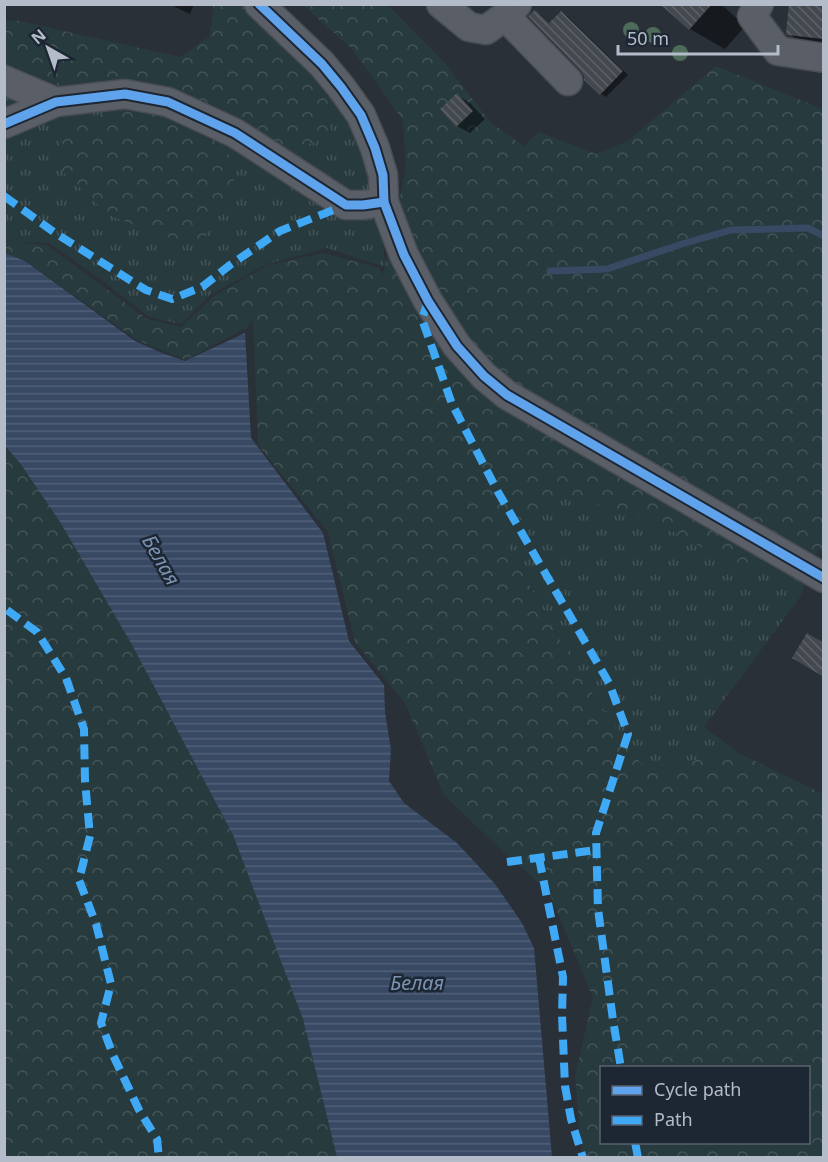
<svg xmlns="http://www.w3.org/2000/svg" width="828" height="1162" font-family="'Noto Sans',sans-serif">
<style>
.grass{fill:url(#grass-tufts)}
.forest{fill:url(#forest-crowns);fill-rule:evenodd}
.water{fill:url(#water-rules)}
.shadow{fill:#0007}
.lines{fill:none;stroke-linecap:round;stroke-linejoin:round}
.stream{stroke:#384963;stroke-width:7}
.building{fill:url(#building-back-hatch)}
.minor-casing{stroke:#484c53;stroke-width:31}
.minor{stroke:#5a5e66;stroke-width:28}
.quiet{stroke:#3fa9f5;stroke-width:8;stroke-dasharray:15 8;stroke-linecap:butt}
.cycleway-casing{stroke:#1d2633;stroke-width:13}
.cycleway{stroke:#60a3ed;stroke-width:9}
.tree{fill:#4e6a5a}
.labels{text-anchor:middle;stroke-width:5;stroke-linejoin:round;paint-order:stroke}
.water-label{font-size:20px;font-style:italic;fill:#7c92b1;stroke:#1d2633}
</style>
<defs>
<pattern id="grass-tufts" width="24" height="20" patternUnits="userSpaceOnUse" patternTransform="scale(1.5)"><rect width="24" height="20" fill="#273a3e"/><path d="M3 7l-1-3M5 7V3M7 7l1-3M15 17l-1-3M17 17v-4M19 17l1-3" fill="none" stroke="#445559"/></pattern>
<pattern id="forest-crowns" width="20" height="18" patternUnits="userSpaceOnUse" patternTransform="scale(1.5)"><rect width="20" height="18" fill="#273a3e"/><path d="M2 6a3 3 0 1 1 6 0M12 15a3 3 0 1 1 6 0" fill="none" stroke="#445559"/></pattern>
<pattern id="water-rules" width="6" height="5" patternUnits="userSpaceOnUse" patternTransform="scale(1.5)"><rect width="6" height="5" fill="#384963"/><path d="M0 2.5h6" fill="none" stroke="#526178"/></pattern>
<pattern id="building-back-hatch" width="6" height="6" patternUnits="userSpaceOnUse" patternTransform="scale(1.5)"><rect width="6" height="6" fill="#444950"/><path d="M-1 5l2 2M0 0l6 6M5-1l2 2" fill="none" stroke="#5d6168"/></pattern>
</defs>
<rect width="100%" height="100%" fill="#2a3038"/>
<!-- grass -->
<g class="grass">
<path d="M 4,53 L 63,86 L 102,80 L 159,83 L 228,111 L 290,152 L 330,83 L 363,140 L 381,213 L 385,267 L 327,248 L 267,264 L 210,295 L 181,324 L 149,317 L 99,278 L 49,243 L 19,242 L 5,239 Z"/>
<path d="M 568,494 L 657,523 L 749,573 L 818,548 L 800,597 L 704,727 L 737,752 L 671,765 L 641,765 L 582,678 L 499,532 Z"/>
</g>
<!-- forest -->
<g class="forest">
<path d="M 212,5 L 253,5 L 330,83 L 331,135 L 290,152 L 228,111 L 159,83 L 102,80 L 63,86 L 5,53 L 4,22 L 15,20 L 180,57 L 209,37 L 214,8 Z"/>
<path d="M 303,5 L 388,5 L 445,63 L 490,122 L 524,146 L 539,132 L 596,154 L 628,141 L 716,66 L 823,109 L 823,552 L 817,548 L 749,573 L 657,523 L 568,495 L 499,532 L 582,678 L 641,764 L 671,765 L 737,752 L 823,794 L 823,1157 L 582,1157 L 575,1076 L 593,998 L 549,892 L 490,839 L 444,795 L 405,703 L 355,642 L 328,532 L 258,445 L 253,319 L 246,328 L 186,360 L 137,340 L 26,261 L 5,254 L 5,240 L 48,246 L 147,319 L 181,327 L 214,296 L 268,265 L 324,253 L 379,268 L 383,275 L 406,169 L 403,120 L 352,49 ZM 602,1068 L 808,1068 L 808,1142 L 602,1142 Z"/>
<path d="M 128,106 L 182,119 L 217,131 L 233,163 L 234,187 L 201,241 L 164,237 L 109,215 L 60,169 L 61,128 Z"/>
<path d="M 4,446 L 20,463 L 60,522 L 131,643 L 233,835 L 303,1019 L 337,1157 L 5,1157 Z"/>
</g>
<!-- water -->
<path class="water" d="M 4,253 L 25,261 L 135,341 L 162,353 L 185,361 L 245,333 L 251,438 L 323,533 L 349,641 L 384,685 L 385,712 L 391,750 L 389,781 L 404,803 L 457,843 L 495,884 L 522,923 L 534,948 L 552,1157 L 337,1157 L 303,1019 L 233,835 L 131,643 L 60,522 L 20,463 L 5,446 Z"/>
<!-- shadow -->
<g class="shadow">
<path d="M 169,4 L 194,4 L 190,14 Z"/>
<path d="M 663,4 L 721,4 L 745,26 L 725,49 L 690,29 Z"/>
<path d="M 824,4 L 824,54 L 788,34 Z"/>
<path d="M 535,12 L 541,15 L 551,24 L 562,13 L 567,16 L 628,75 L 606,97 L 601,94 Z"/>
<path d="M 457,95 L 470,103 L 485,119 L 470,133 L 457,126 Z"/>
</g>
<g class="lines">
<!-- stream -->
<path class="stream" d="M 550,271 L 607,269 L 682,244 L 731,230 L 808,228 L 824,236"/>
</g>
<!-- building -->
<g class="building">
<path d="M 660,4 L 712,4 L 689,30 Z"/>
<path d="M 789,4 L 824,4 L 824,39 L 787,35 L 786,33 Z"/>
<path d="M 535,10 L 549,23 L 561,11 L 623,71 L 600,95 L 584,80 L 584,76 L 580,70 L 528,16 Z"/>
<path d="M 457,93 L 473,111 L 456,127 L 440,109 Z"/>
<path d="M 807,633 L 824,643 L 824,677 L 792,658 Z"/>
</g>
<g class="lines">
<defs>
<g id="minor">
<path d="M 441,4 L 469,27 L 486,30 L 505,16 L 517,4"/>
<path d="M 759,4 L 752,16 L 778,51 L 824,58"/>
<path d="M 505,16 L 568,81"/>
<path d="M 4,80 L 56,102"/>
<path d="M 4,124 L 56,102 L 125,94 L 168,102 L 235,133 L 346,205 L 363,205 L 384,202 L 383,175 L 375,148 L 361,115 L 341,87 L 322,64 L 259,4"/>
<path d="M 384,202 L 404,255 L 428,301 L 457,346 L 484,376 L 507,395 L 824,578"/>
</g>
</defs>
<!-- minor casing -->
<use href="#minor" class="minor-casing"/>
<!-- minor -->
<use href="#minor" class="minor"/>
<!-- quiet -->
<g class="quiet">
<path d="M 4,196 L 55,233 L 146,290 L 172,299 L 202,287 L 230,265 L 280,231 L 346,205"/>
<path d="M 428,301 L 422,319 L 452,404 L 498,492 L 609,683 L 628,734 L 596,833 L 598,909 L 613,1020 L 621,1068"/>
<path d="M 7,610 L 37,632 L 66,678 L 84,729 L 85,781 L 90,836 L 79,880 L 96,924 L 111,984 L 101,1023 L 113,1055 L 139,1110 L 157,1139 L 159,1158"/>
<path d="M 539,858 L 563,977 L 562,1015 L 565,1086 L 571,1119 L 583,1158"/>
<path d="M 507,862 L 596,850"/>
<path d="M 635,1142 L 638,1158"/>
</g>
<defs>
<g id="cycleway">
<path d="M 4,124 L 56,102 L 125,94 L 168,102 L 235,133 L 346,205 L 363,205 L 384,202 L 383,175 L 375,148 L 361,115 L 341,87 L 322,64 L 259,4"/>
<path d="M 384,202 L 404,255 L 428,301 L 457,346 L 484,376 L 507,395 L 824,578"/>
</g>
</defs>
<!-- cycleway casing -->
<use href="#cycleway" class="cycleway-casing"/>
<!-- cycleway -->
<use href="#cycleway" class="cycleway"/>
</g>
<!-- trees -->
<g class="tree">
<circle cx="631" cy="30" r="8"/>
<circle cx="653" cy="35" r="8"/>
<circle cx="680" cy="53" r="8"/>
</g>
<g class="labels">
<!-- water labels -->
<g class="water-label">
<text transform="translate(161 560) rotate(60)" y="7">Белая</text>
<text x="417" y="990">Белая</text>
</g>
</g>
<!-- border -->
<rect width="828" height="1162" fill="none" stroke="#b4bcc9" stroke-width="12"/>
<!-- legend -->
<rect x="600" y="1066" width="210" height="78" fill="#1d2633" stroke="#59626f" stroke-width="1.5"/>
<rect x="612" y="1086" width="30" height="9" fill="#60a3ed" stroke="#59626f" stroke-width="1.5"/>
<text x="654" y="1096" font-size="18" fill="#b4bcc9">Cycle path</text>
<rect x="612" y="1116" width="30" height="9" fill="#3fa9f5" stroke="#59626f" stroke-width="1.5"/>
<text x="654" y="1126" font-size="18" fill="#b4bcc9">Path</text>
<!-- north arrow -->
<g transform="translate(48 48) rotate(320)" stroke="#1d2633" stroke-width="4.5" paint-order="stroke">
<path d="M0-4.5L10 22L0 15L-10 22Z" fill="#b4bcc9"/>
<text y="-9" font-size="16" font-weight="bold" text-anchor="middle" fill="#b4bcc9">N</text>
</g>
<!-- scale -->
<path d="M618 45v9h160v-9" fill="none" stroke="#b4bcc9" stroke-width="3"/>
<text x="627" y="45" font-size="18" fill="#b4bcc9" stroke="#1d2633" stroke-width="4.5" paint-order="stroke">50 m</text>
</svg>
